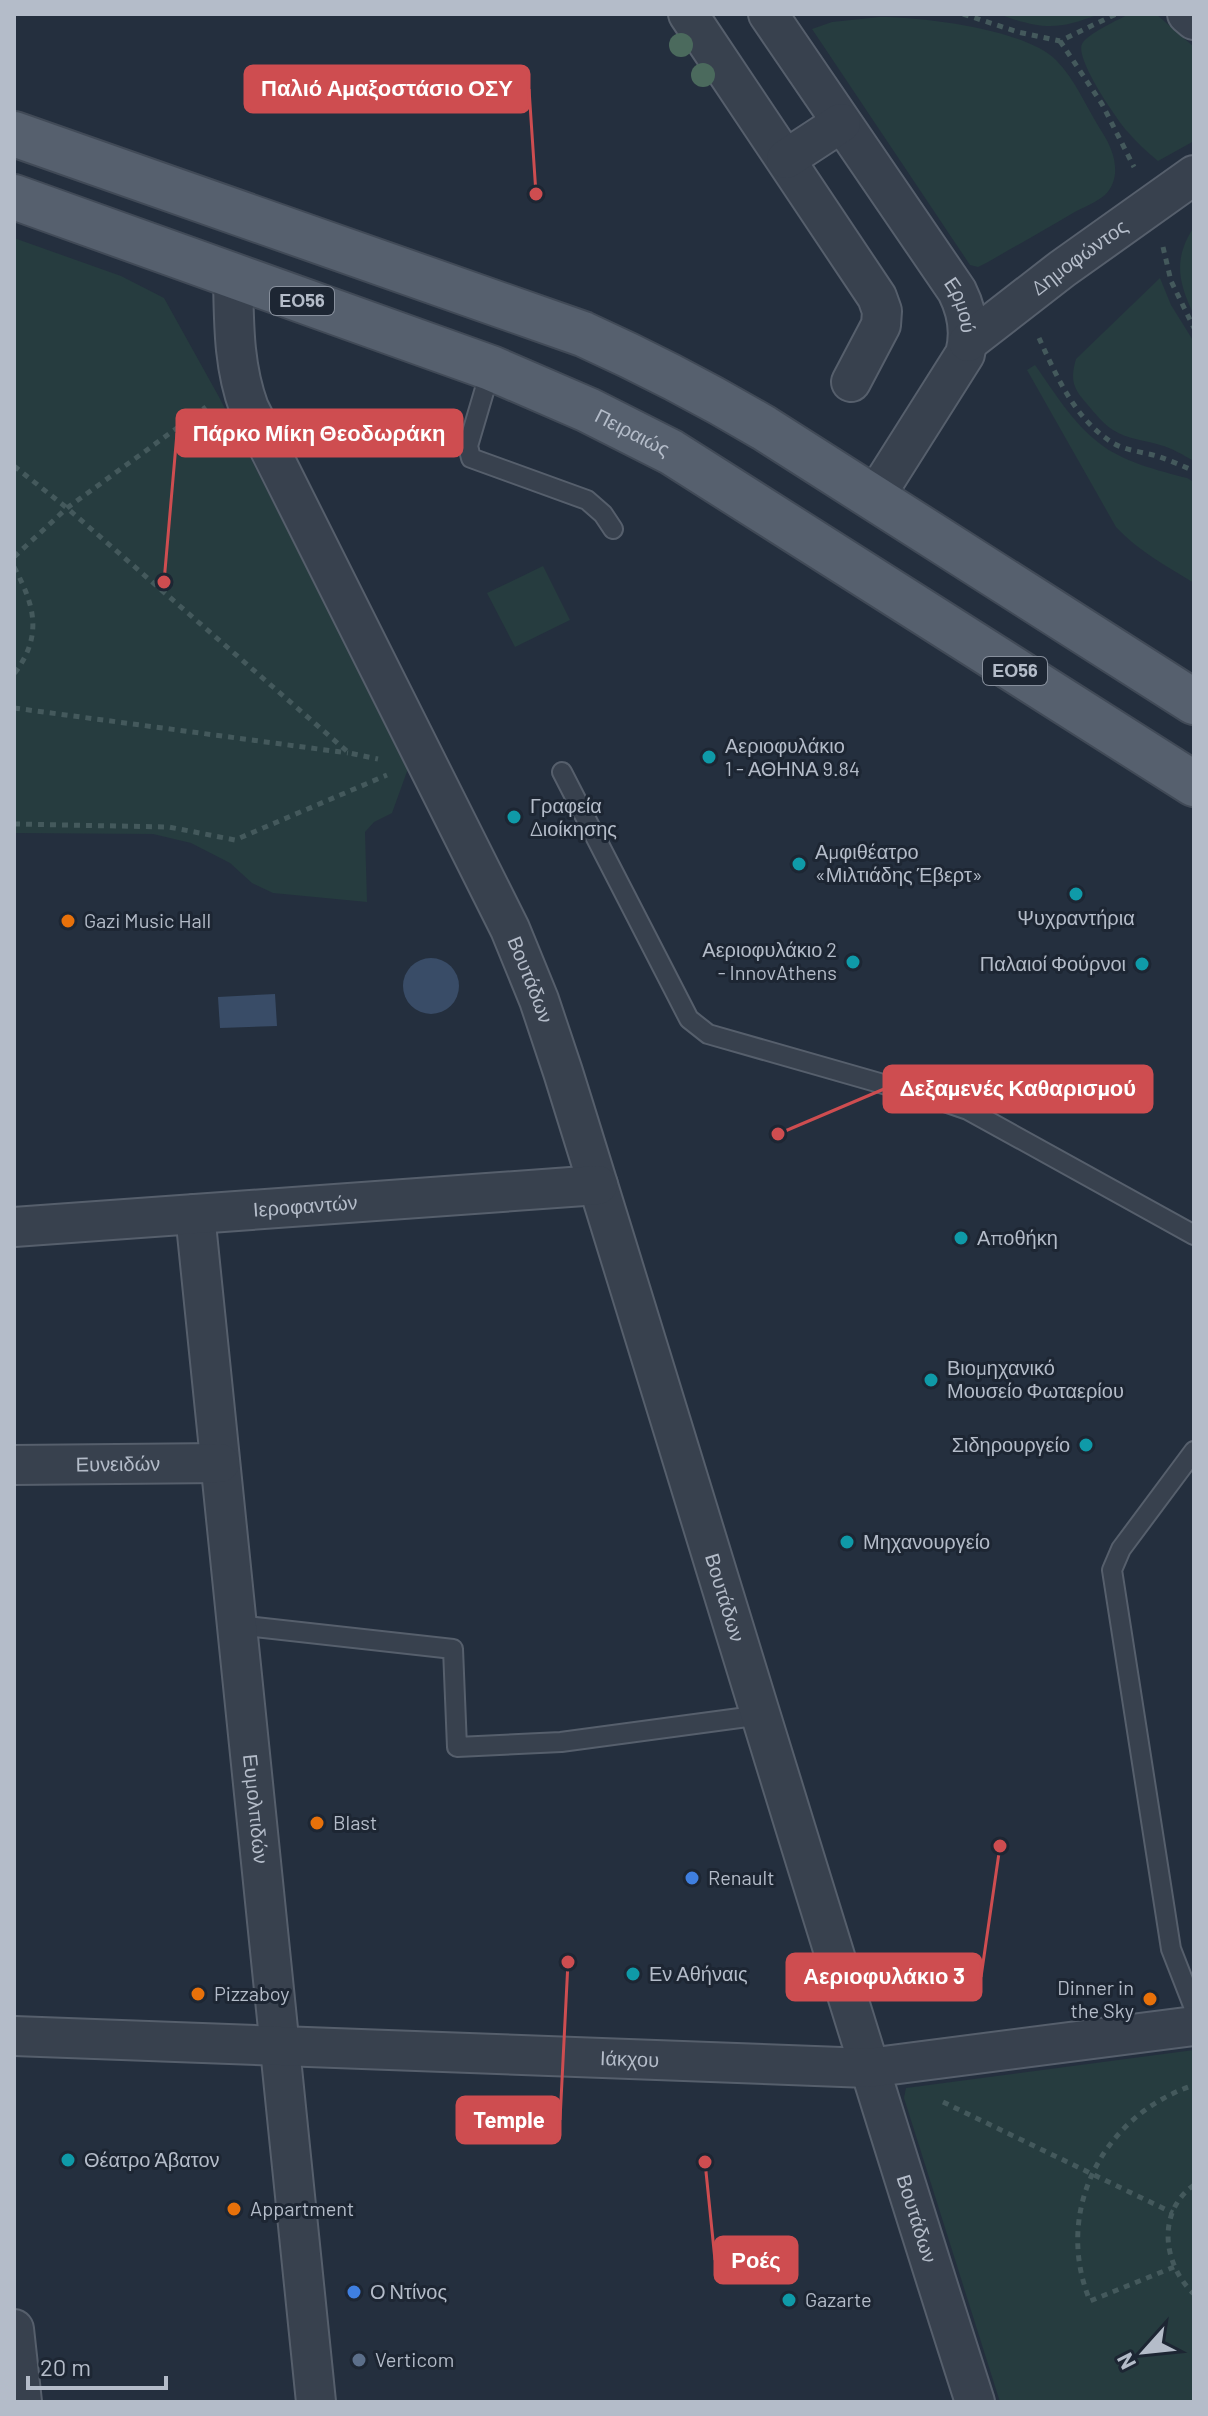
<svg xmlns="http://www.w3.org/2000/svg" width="1208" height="2416" font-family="Barlow,sans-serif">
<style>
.green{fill:#263c3f}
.water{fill:#394c67}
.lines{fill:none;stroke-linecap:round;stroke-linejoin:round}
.lane-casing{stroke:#565f6c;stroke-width:22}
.street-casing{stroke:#565f6c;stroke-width:42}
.primary-casing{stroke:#414a57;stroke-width:48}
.path{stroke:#44595c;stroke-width:5;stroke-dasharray:6 6;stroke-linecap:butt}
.lane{stroke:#38414e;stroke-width:18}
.street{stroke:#38414e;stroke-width:38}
.primary{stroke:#56606e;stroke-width:44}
.tree{fill:#4b6a5d}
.culture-dot{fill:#0f9aa8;stroke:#1d2633;stroke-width:3}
.food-dot{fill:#e8710a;stroke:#1d2633;stroke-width:3}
.shop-dot{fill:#3f7fe0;stroke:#1d2633;stroke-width:3}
.service-dot{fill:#5c6f8a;stroke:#1d2633;stroke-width:3}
.labels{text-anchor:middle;stroke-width:6;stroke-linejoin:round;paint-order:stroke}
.shield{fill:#1d2633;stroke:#878f9c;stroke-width:2}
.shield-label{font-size:18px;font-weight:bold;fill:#b4bcc9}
.street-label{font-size:20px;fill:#b4bcc9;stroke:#1d2633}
.poi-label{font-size:20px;fill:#b4bcc9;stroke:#1d2633;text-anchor:start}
.leader{fill:none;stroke:#ce4d50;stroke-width:3}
.callout-dot{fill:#ce4d50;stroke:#1d2633;stroke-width:3}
.callout{fill:#ce4d50;stroke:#ce4d50;stroke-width:3}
.callout-label{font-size:22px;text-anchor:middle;font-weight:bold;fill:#fff}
</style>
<rect width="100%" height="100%" fill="#242f3e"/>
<!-- green -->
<g class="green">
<path d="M 998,14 L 1099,14 C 1057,31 1041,29 998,14 Z"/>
<path d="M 1129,14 L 1156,14 L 1194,47 L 1194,141 L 1158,161 C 1147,152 1136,142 1127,131 C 1116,118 1075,59 1082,44 C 1087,34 1118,20 1129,14 Z"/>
<path d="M 880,17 C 923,17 1025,29 1056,60 C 1076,80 1087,109 1102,132 C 1114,150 1123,177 1105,195 C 1097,202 1082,208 1073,213 C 1044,230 1016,246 988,262 L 978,267 L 970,265 L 812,29 L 832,22 Z"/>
<path d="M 1194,227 L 1194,315 C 1178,283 1173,258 1194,227 Z"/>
<path d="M 14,238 L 121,276 L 164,298 L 219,397 L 409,766 L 392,813 L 374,822 L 365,832 L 367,902 L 273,893 L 252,883 L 230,863 L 191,843 L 153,834 L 14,833 Z"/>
<path d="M 1160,278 L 1171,305 L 1194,342 L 1194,461 C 1183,455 1172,448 1160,445 C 1144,440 1127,439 1113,430 C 1102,423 1095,413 1087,404 C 1073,388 1070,380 1076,359 Z"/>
<path d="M 1035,365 C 1054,392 1073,423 1099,443 C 1121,461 1159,471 1187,478 L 1194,482 L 1194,583 C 1167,566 1138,551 1116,527 L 1027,370 Z"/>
<path d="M 543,566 L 570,620 L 515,647 L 487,593 Z"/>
<path d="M 1194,2050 L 1194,2402 L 1000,2402 L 904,2098 L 906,2088 Z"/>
</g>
<!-- water -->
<g class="water">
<circle cx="431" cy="986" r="28"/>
<path d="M 275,994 L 277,1026 L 220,1028 L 218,997 Z"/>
</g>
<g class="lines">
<defs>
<g id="lane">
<path d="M 491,368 L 468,446 L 471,458 L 587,500 L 603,514 L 613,529"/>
<path d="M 562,772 L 689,1019 L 708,1034 L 939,1100 L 968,1110 L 1194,1235"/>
<path d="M 1194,1451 L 1121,1549 L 1112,1570 L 1171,1949 L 1194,2008"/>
<path d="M 237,1625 L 453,1649 L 457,1747 L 561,1742 L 762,1715"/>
</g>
<g id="street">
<path d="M 688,14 L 877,297 L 882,311 L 881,325 L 851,382"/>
<path id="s1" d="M 768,14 L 957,291 C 967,311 971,332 965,354 L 874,498"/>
<path d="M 1187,14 L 1194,20"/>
<path d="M 786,159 L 841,123"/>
<path id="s2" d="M 233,277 C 234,321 233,365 249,408 L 510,929 L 539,1000 L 563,1072 C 701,1515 833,1960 975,2402"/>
<path id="s3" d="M 968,342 L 1062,269 L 1194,175"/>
<path id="s4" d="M 195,1214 L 316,2402"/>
<path id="s5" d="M 14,1227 L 598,1185"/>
<path id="s6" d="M 14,1465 L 220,1463"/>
<path id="s7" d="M 14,2036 L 868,2068 L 1194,2026"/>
<path d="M 14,2329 L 22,2402"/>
</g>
<g id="primary">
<path d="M 14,134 L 583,334 C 645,362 705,393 764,428 L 1194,702"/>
<path id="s8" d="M 14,197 L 491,368 L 588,410 L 671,452 L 1194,784"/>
</g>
</defs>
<!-- lane casing -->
<use href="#lane" class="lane-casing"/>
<!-- street casing -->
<use href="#street" class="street-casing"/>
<!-- primary casing -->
<use href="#primary" class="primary-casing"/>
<!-- path -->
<g class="path">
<path d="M 963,14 L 1018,32 L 1060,41 L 1116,14"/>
<path d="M 1060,41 L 1102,104 L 1134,167"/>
<path d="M 1163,247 L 1171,281 L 1194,328"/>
<path d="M 1039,338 C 1056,375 1075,420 1113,443 C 1126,451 1145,452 1160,457 C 1171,461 1183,466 1194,471"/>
<path d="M 14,466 L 67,508 L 349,753 L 378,759"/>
<path d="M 14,557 L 67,508 L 206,407"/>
<path d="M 14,567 C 35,606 43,636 14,674"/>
<path d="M 14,708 L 348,753"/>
<path d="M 14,824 L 169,827 L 235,840 L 387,775"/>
<path d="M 943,2102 L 1173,2213"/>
<path d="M 1194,2185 C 1156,2212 1163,2265 1194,2294"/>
<path d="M 1174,2267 L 1090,2301 C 1053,2211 1103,2115 1194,2085"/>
</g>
<!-- lane -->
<use href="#lane" class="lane"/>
<!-- street -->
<use href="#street" class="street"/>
<!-- primary -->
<use href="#primary" class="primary"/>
</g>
<!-- trees -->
<g class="tree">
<circle cx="681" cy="45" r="12"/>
<circle cx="703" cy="75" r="12"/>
</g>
<!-- markers -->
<g class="culture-dot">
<circle cx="709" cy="757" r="8"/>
<circle cx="514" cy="817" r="8"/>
<circle cx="799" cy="864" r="8"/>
<circle cx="1076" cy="894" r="8"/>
<circle cx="853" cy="962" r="8"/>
<circle cx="1142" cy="964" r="8"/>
<circle cx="961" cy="1238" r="8"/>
<circle cx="931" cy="1380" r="8"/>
<circle cx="1086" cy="1445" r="8"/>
<circle cx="847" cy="1542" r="8"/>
<circle cx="633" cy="1974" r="8"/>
<circle cx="68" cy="2160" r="8"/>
<circle cx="789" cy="2300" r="8"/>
</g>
<g class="food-dot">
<circle cx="68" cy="921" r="8"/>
<circle cx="317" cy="1823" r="8"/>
<circle cx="198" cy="1994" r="8"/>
<circle cx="1150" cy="1999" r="8"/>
<circle cx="234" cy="2209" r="8"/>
</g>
<g class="shop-dot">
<circle cx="692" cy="1878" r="8"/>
<circle cx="354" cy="2292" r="8"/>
</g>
<circle class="service-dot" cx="359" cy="2360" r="8"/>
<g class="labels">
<!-- shield labels -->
<g class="shield">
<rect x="270" y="287" width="64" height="28" rx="6"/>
<rect x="983" y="657" width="64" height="28" rx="6"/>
</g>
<g class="shield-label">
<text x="302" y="307">ΕΟ56</text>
<text x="1015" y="677">ΕΟ56</text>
</g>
<!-- street labels -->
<g class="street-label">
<text dy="7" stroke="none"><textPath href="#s3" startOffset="140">Δημοφώντος</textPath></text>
<text dy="7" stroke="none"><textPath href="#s1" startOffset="350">Ερμού</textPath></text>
<text dy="7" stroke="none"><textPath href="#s8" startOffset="662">Πειραιώς</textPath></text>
<text dy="7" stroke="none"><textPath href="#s2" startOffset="770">Βουτάδων</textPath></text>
<text dy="7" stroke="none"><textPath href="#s5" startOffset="292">Ιεροφαντών</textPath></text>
<text dy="7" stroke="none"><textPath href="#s6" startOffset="104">Ευνειδών</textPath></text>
<text dy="7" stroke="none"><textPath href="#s2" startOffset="1418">Βουτάδων</textPath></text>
<text dy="7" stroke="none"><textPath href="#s4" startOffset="598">Ευμολπιδών</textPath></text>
<text dy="7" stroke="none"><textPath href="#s7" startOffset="616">Ιάκχου</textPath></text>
<text dy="7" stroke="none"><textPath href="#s2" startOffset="2068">Βουτάδων</textPath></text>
</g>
<!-- poi labels -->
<g class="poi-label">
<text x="725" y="753">Αεριοφυλάκιο<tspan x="725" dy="23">1 - ΑΘΗΝΑ 9.84</tspan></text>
<text x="530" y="813">Γραφεία<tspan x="530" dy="23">Διοίκησης</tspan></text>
<text x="815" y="859">Αμφιθέατρο<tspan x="815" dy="23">«Μιλτιάδης Έβερτ»</tspan></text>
<text x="1076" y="925" text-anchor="middle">Ψυχραντήρια</text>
<text x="84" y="928">Gazi Music Hall</text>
<text x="837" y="957" text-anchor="end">Αεριοφυλάκιο 2<tspan x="837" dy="23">- InnovAthens</tspan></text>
<text x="1126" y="971" text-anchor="end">Παλαιοί Φούρνοι</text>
<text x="977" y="1245">Αποθήκη</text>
<text x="947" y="1375">Βιομηχανικό<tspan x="947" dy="23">Μουσείο Φωταερίου</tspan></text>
<text x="1070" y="1452" text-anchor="end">Σιδηρουργείο</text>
<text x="863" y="1549">Μηχανουργείο</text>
<text x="333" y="1830">Blast</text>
<text x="708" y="1885">Renault</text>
<text x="649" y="1981">Εν Αθήναις</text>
<text x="1134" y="1995" text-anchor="end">Dinner in<tspan x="1134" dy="23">the Sky</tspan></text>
<text x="214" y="2001">Pizzaboy</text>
<text x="84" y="2167">Θέατρο Άβατον</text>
<text x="250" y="2216">Appartment</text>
<text x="370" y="2299">Ο Ντίνος</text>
<text x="805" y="2307">Gazarte</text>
<text x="375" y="2367">Verticom</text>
</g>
</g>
<!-- callouts -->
<path class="leader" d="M536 194L529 89M164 582L177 433M778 1134L884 1089M1000 1846L981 1977M568 1962L560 2120M705 2162L715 2260"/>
<g class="callout-dot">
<circle cx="536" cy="194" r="8"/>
<circle cx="164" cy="582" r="8"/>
<circle cx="778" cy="1134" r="8"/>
<circle cx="1000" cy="1846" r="8"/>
<circle cx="568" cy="1962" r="8"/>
<circle cx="705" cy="2162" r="8"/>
</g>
<g class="callout">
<rect x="245" y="66" width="284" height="46" rx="8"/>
<rect x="177" y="410" width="285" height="46" rx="8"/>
<rect x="884" y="1066" width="268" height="46" rx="8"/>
<rect x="787" y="1954" width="194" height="46" rx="8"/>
<rect x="457" y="2097" width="103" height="46" rx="8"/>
<rect x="715" y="2237" width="82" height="46" rx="8"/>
</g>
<g class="callout-label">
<text x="387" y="96">Παλιό Αμαξοστάσιο ΟΣΥ</text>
<text x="319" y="441">Πάρκο Μίκη Θεοδωράκη</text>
<text x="1018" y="1096">Δεξαμενές Καθαρισμού</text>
<text x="884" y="1984">Αεριοφυλάκιο 3</text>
<text x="509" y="2128">Temple</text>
<text x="756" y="2268">Ροές</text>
</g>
<!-- border -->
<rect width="1208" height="2416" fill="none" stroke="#b4bcc9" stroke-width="32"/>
<!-- north arrow -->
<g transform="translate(1144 2352) rotate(243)" stroke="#1d2633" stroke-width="6" paint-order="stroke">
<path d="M0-6L14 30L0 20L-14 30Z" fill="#b4bcc9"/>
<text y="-12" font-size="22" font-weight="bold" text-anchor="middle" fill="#b4bcc9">N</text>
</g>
<!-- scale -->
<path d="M28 2376v12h138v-12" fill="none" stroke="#b4bcc9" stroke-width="4"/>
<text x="40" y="2376" font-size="24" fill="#b4bcc9" stroke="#1d2633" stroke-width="6" paint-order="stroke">20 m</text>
</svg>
